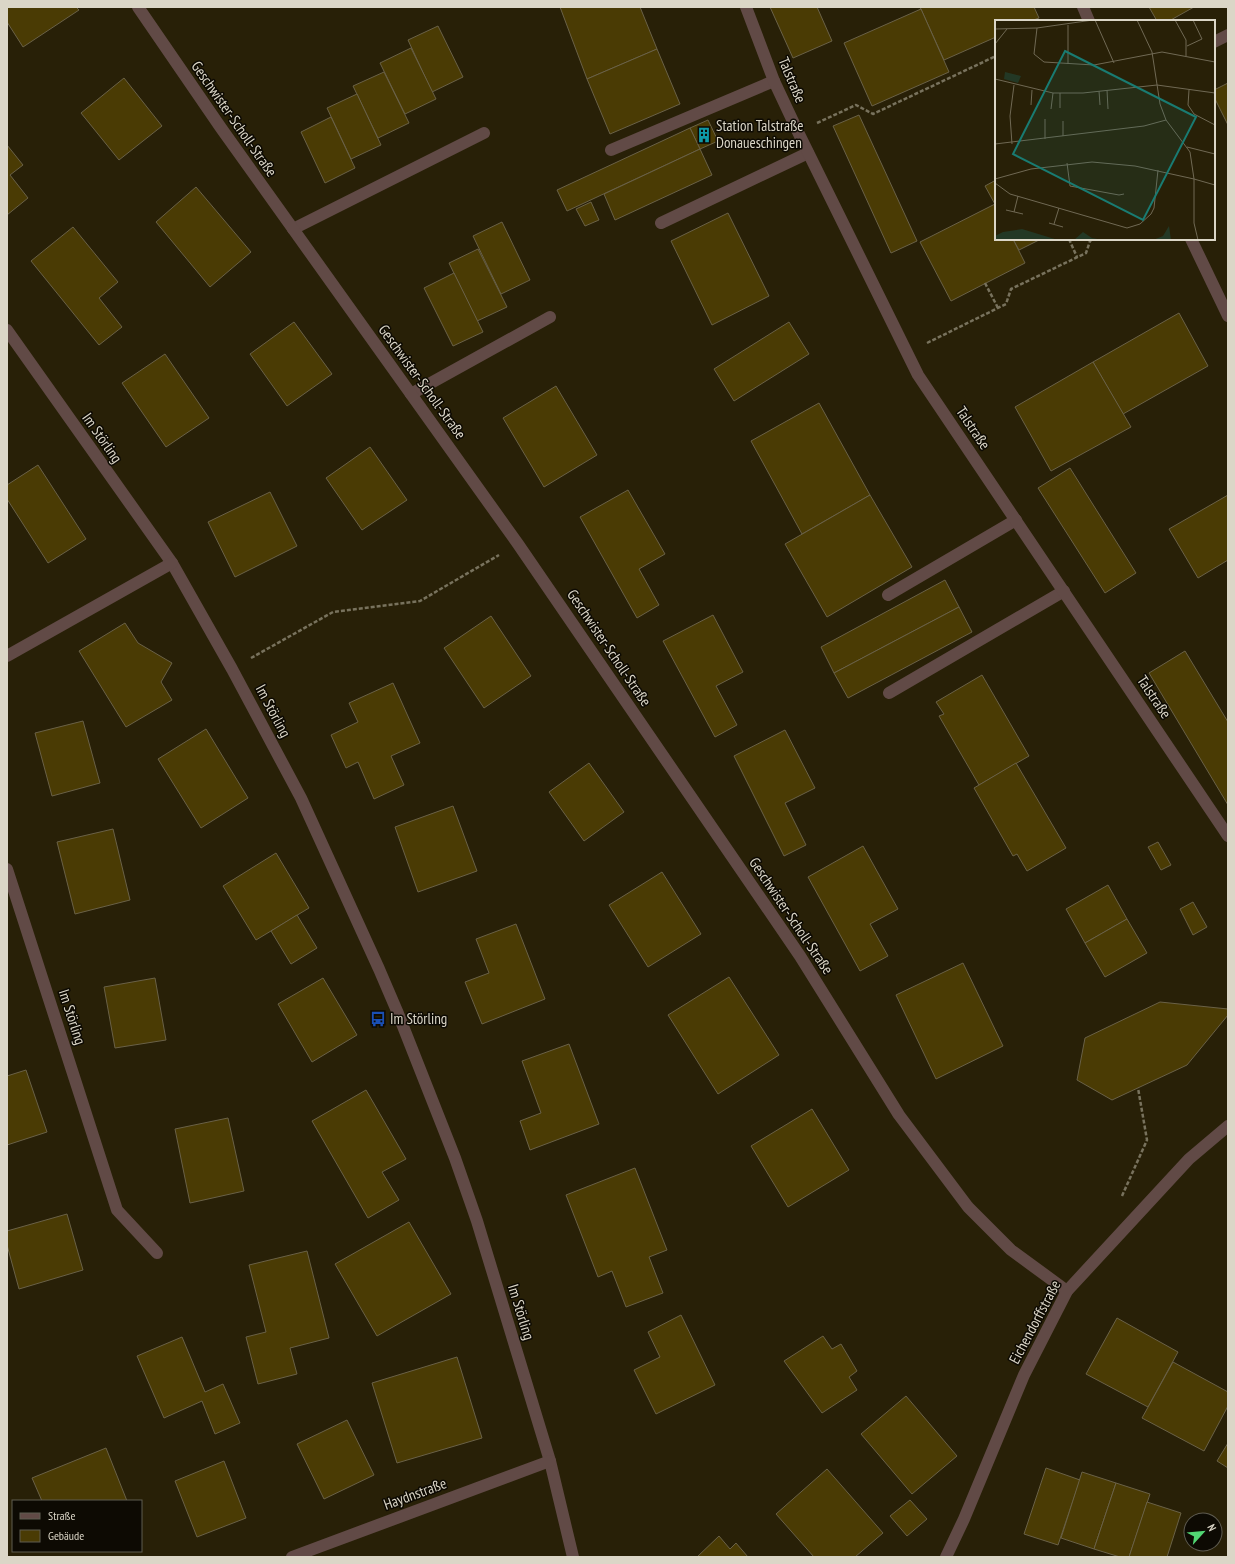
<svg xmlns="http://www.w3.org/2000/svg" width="1235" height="1564" font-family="'PT Sans Narrow',sans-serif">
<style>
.building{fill:#4a3b04;stroke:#6a6147}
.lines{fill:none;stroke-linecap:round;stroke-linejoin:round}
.path{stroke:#78725d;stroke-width:2.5;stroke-dasharray:4 2;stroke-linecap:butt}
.service{stroke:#614a46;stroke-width:12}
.minor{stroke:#614a46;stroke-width:12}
.labels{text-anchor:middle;stroke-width:3;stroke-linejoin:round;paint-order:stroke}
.street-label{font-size:15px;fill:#dbd6c7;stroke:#0d0a03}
.poi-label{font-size:15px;fill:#dbd6c7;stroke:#0d0a03;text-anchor:start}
.inset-road{fill:none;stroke:#706954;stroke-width:1}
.view{fill:#197b72;fill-opacity:0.15;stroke:#197b72;stroke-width:2}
.inset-edge{fill:none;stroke:#dbd6c7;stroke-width:2}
</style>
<rect width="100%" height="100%" fill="#282007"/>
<!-- building -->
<g class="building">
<path d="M 7,7 L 76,7 L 79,10 L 23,47 L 7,22 Z"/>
<path d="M 560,7 L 640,7 L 657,49 L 587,79 Z"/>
<path d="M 770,7 L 817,7 L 832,41 L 793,58 Z"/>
<path d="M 920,7 L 1034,7 L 1039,18 L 1031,21 L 996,21 L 996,37 L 944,60 Z"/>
<path d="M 1149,7 L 1194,7 L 1169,21 L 1157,21 Z"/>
<path d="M 921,9 L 949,72 L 872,106 L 844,43 Z"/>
<path d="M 438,26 L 463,77 L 432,92 L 408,40 Z"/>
<path d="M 411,48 L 436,99 L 405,114 L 380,63 Z"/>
<path d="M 657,49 L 680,104 L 610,134 L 587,79 Z"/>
<path d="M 384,72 L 409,123 L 378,138 L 353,86 Z"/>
<path d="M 124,78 L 162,126 L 119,160 L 81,113 Z"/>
<path d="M 1228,83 L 1228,125 L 1214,97 L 1214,90 Z"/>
<path d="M 357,94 L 381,145 L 351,159 L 327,108 Z"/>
<path d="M 859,115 L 917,241 L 891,253 L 833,126 Z"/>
<path d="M 331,117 L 355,168 L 325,183 L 301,132 Z"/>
<path d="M 708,120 L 718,141 L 700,149 L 690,128 Z"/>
<path d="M 690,128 L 700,149 L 567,211 L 557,190 Z"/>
<path d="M 7,145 L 23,165 L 10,175 L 28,198 L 7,215 Z"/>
<path d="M 700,149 L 712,175 L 615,220 L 604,194 Z"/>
<path d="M 996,180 L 996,206 L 985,186 Z"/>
<path d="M 196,187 L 251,252 L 210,287 L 156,222 Z"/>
<path d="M 591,202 L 599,220 L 585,226 L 576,209 Z"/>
<path d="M 995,204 L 996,239 L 1013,239 L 1025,263 L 951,301 L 920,242 Z"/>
<path d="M 728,213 L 769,296 L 712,325 L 671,241 Z"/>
<path d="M 502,222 L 530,280 L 501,294 L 473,236 Z"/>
<path d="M 73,227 L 118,282 L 99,298 L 122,327 L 99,345 L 31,261 Z"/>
<path d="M 1013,239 L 1041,239 L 1019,250 Z"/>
<path d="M 478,249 L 507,307 L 477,321 L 449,263 Z"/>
<path d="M 454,273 L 483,332 L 453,346 L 424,288 Z"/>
<path d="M 1179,313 L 1208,366 L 1123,414 L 1093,362 Z"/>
<path d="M 294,322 L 332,374 L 287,406 L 250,354 Z"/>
<path d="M 789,322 L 809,354 L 734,401 L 714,369 Z"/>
<path d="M 165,354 L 209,418 L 166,447 L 122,383 Z"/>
<path d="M 1093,362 L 1131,427 L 1051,471 L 1015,407 Z"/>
<path d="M 556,386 L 597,455 L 544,487 L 503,418 Z"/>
<path d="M 819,403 L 870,495 L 802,534 L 751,441 Z"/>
<path d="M 370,447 L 407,500 L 362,530 L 326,478 Z"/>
<path d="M 38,465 L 86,539 L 48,563 L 7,499 L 7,485 Z"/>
<path d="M 1070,468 L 1136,573 L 1105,593 L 1038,488 Z"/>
<path d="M 628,490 L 665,554 L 639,569 L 659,605 L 637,618 L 580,517 Z"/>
<path d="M 270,492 L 297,546 L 235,577 L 208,522 Z"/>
<path d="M 870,495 L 912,567 L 827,617 L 785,544 Z"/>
<path d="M 1228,495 L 1228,560 L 1198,578 L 1169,529 Z"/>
<path d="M 945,580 L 959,607 L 834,673 L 821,647 Z"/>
<path d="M 959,607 L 972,632 L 848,698 L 834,673 Z"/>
<path d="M 713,615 L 743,672 L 716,686 L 737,725 L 715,737 L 663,641 Z"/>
<path d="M 491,616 L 531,676 L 484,708 L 444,648 Z"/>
<path d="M 125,623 L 138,643 L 172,663 L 161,682 L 172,700 L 126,727 L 79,651 Z"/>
<path d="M 1185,651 L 1228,722 L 1228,805 L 1149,673 Z"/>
<path d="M 982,675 L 1029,756 L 979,785 L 939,716 L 944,714 L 936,702 Z"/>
<path d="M 393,683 L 420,743 L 391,756 L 404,785 L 374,799 L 358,762 L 346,768 L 331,735 L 358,722 L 349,703 Z"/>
<path d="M 83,721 L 100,783 L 52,796 L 35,733 Z"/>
<path d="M 206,729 L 248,798 L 201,828 L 158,759 Z"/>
<path d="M 785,730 L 815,788 L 785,803 L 806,845 L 784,856 L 734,756 Z"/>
<path d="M 589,763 L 624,812 L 584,841 L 549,792 Z"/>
<path d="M 1016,763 L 1066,848 L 1027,871 L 1017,854 L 1013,856 L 974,788 Z"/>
<path d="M 453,806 L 477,871 L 418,892 L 395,827 Z"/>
<path d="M 113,829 L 130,900 L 75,914 L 57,842 Z"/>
<path d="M 1158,842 L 1171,865 L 1161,870 L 1148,847 Z"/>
<path d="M 863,846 L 898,909 L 870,924 L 888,956 L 860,971 L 808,877 Z"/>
<path d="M 276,853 L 309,908 L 256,940 L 223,886 Z"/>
<path d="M 662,872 L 701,934 L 648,967 L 609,905 Z"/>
<path d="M 1108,885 L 1127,919 L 1085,943 L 1066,909 Z"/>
<path d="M 1193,902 L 1207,927 L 1193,935 L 1180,909 Z"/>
<path d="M 297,915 L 317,948 L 291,964 L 271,931 Z"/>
<path d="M 1127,919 L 1147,953 L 1105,977 L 1085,943 Z"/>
<path d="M 516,924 L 545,999 L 482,1024 L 465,982 L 489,973 L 476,939 Z"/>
<path d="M 963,963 L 1003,1046 L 936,1079 L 896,995 Z"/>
<path d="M 729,977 L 779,1055 L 718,1094 L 668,1015 Z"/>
<path d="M 155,978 L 166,1040 L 115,1048 L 104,987 Z"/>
<path d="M 323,978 L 357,1035 L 312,1062 L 278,1004 Z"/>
<path d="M 1160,1002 L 1228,1009 L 1228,1015 L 1187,1065 L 1112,1100 L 1077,1080 L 1085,1038 Z"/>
<path d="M 569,1044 L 599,1124 L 530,1150 L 520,1121 L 541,1113 L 522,1061 Z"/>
<path d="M 26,1070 L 47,1132 L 7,1145 L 7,1076 Z"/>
<path d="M 366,1090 L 406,1159 L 382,1172 L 399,1200 L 368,1218 L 312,1121 Z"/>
<path d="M 812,1109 L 849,1170 L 788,1207 L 751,1146 Z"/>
<path d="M 228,1118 L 244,1191 L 190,1203 L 175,1129 Z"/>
<path d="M 635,1168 L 667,1250 L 649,1257 L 663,1293 L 626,1307 L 612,1271 L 598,1277 L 566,1195 Z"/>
<path d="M 67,1214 L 83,1270 L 19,1289 L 7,1245 L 7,1231 Z"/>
<path d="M 409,1222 L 451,1294 L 377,1336 L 335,1264 Z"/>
<path d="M 307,1251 L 329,1338 L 290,1348 L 297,1374 L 258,1384 L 246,1337 L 266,1332 L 249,1265 Z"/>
<path d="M 681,1315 L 715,1385 L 656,1414 L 634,1370 L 660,1357 L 648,1332 Z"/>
<path d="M 1117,1318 L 1178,1352 L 1148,1407 L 1086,1374 Z"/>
<path d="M 823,1336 L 832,1349 L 841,1344 L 857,1371 L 849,1377 L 857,1390 L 822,1413 L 784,1361 Z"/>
<path d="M 182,1337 L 205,1392 L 223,1384 L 240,1423 L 215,1434 L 202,1401 L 164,1418 L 137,1356 Z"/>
<path d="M 457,1357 L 482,1438 L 397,1463 L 372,1383 Z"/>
<path d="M 1173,1362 L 1228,1392 L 1228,1406 L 1204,1451 L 1142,1418 Z"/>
<path d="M 906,1396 L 957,1456 L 912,1494 L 861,1434 Z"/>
<path d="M 347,1420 L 374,1475 L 324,1499 L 297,1444 Z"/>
<path d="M 1228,1443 L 1228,1468 L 1217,1461 Z"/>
<path d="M 106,1448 L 127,1501 L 42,1501 L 32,1478 Z"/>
<path d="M 224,1461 L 246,1518 L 197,1537 L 175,1481 Z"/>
<path d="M 1046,1468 L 1080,1480 L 1058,1545 L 1024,1534 Z"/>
<path d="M 827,1469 L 883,1533 L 855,1557 L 814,1557 L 776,1514 Z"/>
<path d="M 1082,1472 L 1116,1483 L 1094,1549 L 1061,1538 Z"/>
<path d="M 1116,1483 L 1150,1494 L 1129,1557 L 1120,1557 L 1094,1549 Z"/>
<path d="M 910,1500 L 927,1519 L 907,1536 L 890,1516 Z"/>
<path d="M 1147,1502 L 1181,1513 L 1167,1557 L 1129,1557 Z"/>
<path d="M 719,1536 L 730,1549 L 736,1543 L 748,1557 L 697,1557 Z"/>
</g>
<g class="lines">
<!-- path -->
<g class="path">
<path d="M 817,123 L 856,105 L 873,114 L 996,56"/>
<path d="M 1069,239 L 1077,257"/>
<path d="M 985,283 L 998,308"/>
<path d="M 927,343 L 1006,304 L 1011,289 L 1086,253 L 1090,241 L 1093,239"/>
<path d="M 251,658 L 333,612 L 420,601 L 499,555"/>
<path d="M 1122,1196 L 1147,1140 L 1138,1088"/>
</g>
<!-- service -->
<g class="service">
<path d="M 611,150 L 774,81"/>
<path d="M 661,223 L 808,153"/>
<path d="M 293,229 L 484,133"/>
<path d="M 411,394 L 550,317"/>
<path d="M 888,595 L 1016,520"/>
<path d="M 889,693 L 1064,591"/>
</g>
<!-- minor -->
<g class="minor">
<path d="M 138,7 L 221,128 L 518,544 L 800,956 L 899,1115 L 968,1207 L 1011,1250 L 1067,1291"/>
<path d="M 746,7 L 774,81 L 798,132 L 918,375 L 1228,836"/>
<path d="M 1083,7 L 1089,21"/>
<path d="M 1214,42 L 1228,35"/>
<path d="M 1191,239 L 1228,316"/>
<path d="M 7,330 L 172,563 L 232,669 L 301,798 L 379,969 L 397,1011 L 455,1158 L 477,1221 L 550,1461 L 573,1557"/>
<path d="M 7,656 L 172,563"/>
<path d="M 7,869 L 117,1210 L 157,1253"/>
<path d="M 292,1557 L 550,1461"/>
<path d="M 946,1557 L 964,1519 L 1024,1375 L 1067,1291 L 1189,1159 L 1228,1126"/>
</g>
</g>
<!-- icons -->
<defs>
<symbol id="building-bare" viewBox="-9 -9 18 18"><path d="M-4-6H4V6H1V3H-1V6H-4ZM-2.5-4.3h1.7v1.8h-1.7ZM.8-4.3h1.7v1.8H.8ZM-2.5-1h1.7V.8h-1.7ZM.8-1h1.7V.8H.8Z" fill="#0f9aa8" stroke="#0d0a03" stroke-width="2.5" paint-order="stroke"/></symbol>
<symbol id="bus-bare" viewBox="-9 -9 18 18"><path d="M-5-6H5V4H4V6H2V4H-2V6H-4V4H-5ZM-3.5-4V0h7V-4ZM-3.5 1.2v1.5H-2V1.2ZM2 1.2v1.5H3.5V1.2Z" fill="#1a4fb4" stroke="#0d0a03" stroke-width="2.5" paint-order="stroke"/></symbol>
</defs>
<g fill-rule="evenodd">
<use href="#building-bare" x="693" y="124" width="22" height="22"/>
<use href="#bus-bare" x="367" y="1008" width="22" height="22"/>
</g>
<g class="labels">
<!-- street labels -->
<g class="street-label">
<text transform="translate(792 80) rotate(67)" y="5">Talstraße</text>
<text transform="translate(234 119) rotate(55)" y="5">Geschwister-Scholl-Straße</text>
<text transform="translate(422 382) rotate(54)" y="5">Geschwister-Scholl-Straße</text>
<text transform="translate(973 428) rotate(56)" y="5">Talstraße</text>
<text transform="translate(102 438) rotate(55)" y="5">Im Störling</text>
<text transform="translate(609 648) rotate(56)" y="5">Geschwister-Scholl-Straße</text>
<text transform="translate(1154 697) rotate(56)" y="5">Talstraße</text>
<text transform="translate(273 711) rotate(62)" y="5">Im Störling</text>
<text transform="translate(791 916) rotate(56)" y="5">Geschwister-Scholl-Straße</text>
<text transform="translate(72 1017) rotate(72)" y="5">Im Störling</text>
<text transform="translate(521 1312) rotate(73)" y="5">Im Störling</text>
<text transform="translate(1035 1322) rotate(-62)" y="5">Eichendorffstraße</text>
<text transform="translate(415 1494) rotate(-20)" y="5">Haydnstraße</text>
</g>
<!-- poi labels -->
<g class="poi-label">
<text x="716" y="131">Station Talstraße<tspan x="716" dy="17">Donaueschingen</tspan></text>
<text x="390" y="1024">Im Störling</text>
</g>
</g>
<!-- overview -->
<g transform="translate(995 20)">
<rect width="220" height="220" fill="#282007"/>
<path d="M 10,52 L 26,56 L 23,63 L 9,59 ZM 174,206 L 176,220 L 158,220 L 168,216 ZM 27,209 L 63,220 L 0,220 L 0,216 L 8,212 ZM 88,212 L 97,218 L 108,220 L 79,220 Z" fill="#233825"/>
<path class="inset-road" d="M 100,0 L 119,43M 180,0 L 191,20 L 191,36M 73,5 L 73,44M 42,8 L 39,34 L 49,42 L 99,45 L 167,32 L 220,42M 0,9 L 42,8 L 98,0M 0,24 L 12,9M 192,26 L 207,19 L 198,0M 0,59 L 58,73 L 88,73 L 162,65 L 220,73M 112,70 L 113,89M 194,70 L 193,85 L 199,94 L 220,105M 104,71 L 105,85M 36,85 L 37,70M 65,88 L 65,73M 56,89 L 58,73M 68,101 L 68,116M 50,119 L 50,99M 0,124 L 149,106 L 171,100M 17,124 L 15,96 L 19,65M 192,127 L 220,134M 72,143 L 75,166 L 124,175 L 129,174M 0,159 L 36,149 L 97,142 L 140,146 L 199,159 L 195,132 L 171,100 L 165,84 L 157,32 L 142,0M 0,163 L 15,174 L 132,208 L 145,204 L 156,194 L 159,188 L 163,150M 11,190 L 28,194M 19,192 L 23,176M 54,203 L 68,207M 59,204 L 64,188M 203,220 L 199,203 L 199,159 L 220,165"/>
<path class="view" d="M 70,31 L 201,97 L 148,200 L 18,134 Z"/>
<rect width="220" height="220" class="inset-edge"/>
</g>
<!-- border -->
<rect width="1235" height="1564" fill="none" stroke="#dbd6c7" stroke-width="16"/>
<!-- legend -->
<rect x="12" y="1500" width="130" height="52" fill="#0d0a03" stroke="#5f5c51"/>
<rect x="20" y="1513" width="20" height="6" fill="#614a46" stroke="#5f5c51"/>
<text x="48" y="1520" font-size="12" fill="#dbd6c7">Straße</text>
<rect x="20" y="1530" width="20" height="12" fill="#4a3b04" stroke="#5f5c51"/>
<text x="48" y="1540" font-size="12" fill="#dbd6c7">Gebäude</text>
<!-- north arrow -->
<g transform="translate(1203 1532) rotate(63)"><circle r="19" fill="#0d0a03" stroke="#5f5c51"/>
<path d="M0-3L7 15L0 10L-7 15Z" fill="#52d673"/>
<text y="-6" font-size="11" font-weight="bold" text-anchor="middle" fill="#dbd6c7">N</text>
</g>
</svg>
